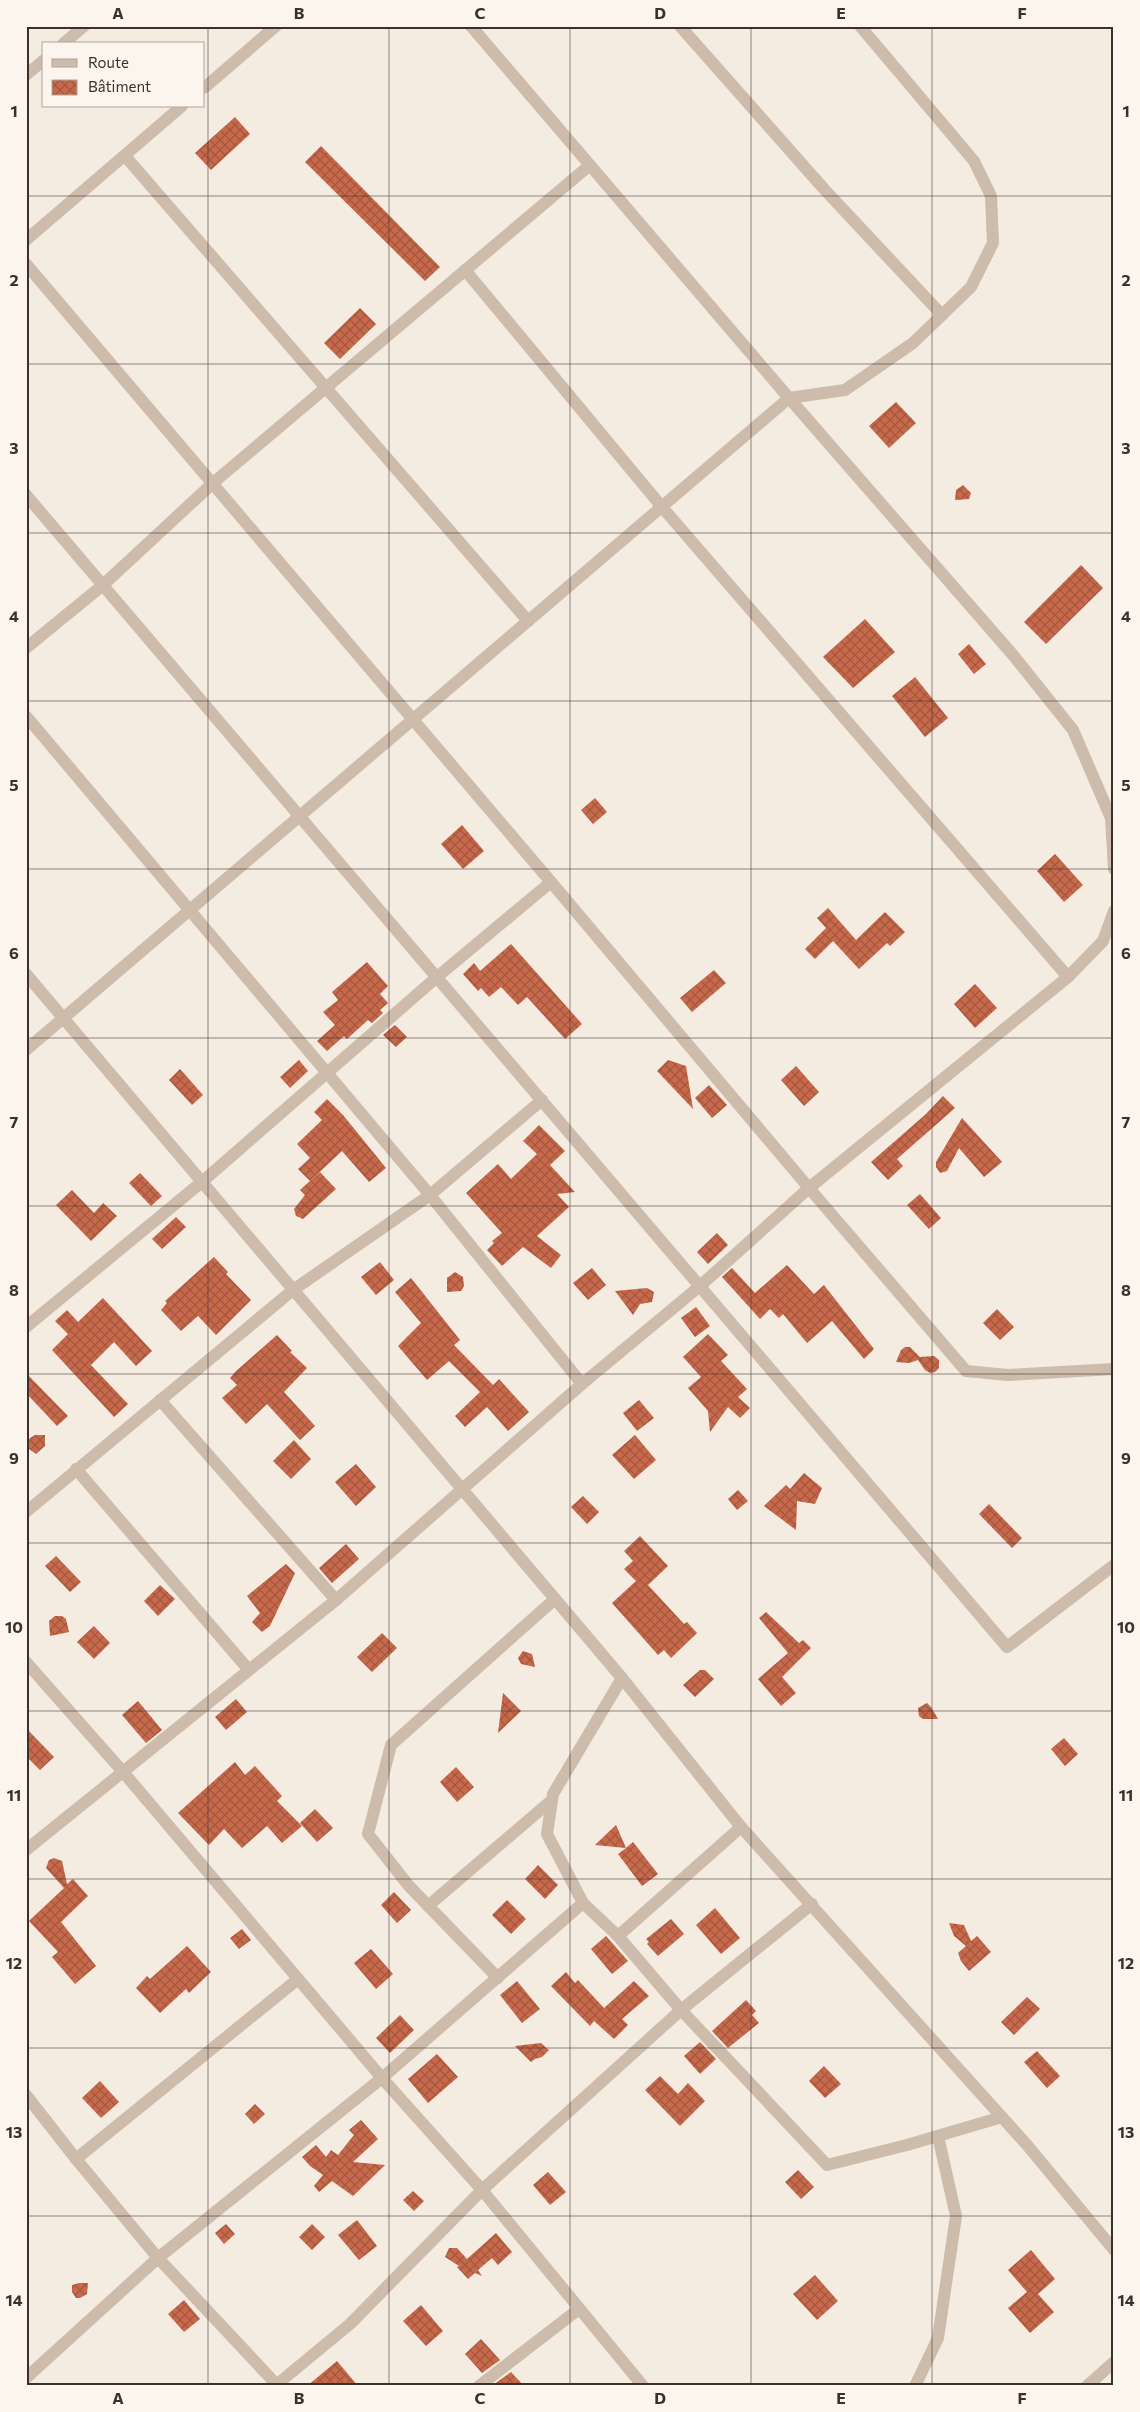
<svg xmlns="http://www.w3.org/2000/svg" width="1140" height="2412" font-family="Commissioner,sans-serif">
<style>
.building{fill:url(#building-cross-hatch)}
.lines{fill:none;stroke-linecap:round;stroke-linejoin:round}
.street{stroke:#cdbbac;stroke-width:12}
.grid{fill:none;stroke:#3b302b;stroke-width:1;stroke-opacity:0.55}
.neatline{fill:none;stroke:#3b302b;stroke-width:2}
.grid-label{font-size:16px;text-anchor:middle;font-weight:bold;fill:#3b302b}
</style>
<defs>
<pattern id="building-cross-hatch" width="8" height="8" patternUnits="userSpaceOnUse" patternTransform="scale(1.25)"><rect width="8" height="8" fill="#c8694b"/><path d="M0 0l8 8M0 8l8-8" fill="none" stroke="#a4573f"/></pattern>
</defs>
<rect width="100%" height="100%" fill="#f4ebe1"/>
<!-- building -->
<g class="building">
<path d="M 235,117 L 250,134 L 211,170 L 195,153 Z"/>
<path d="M 321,146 L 440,267 L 425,281 L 305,162 Z"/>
<path d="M 360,308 L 376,324 L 340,359 L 324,343 Z"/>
<path d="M 896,402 L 916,423 L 889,448 L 869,426 Z"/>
<path d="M 963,485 L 971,493 L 969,499 L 955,500 L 956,490 Z"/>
<path d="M 1081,565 L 1103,588 L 1046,644 L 1024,622 Z"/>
<path d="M 865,619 L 895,652 L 853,688 L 823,657 Z"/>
<path d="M 969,644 L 986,664 L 974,674 L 958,654 Z"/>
<path d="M 915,677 L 948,718 L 925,737 L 892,696 Z"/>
<path d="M 595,798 L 607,812 L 593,824 L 581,810 Z"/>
<path d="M 462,825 L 484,851 L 463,869 L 441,844 Z"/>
<path d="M 1055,854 L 1083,885 L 1064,902 L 1037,871 Z"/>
<path d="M 828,908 L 856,940 L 885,912 L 905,932 L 890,946 L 887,943 L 859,969 L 833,941 L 815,959 L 805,949 L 826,928 L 817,918 Z"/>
<path d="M 511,944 L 582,1024 L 565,1039 L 527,997 L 518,1005 L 501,987 L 489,997 L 481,988 L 478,991 L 463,974 L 474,963 L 480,971 Z"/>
<path d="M 367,962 L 388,986 L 380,994 L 388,1003 L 380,1010 L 383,1013 L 372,1023 L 368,1020 L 347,1039 L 344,1036 L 327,1051 L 317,1041 L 335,1025 L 323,1012 L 338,1000 L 332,992 Z"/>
<path d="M 714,970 L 726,983 L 692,1012 L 680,998 Z"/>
<path d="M 975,984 L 997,1008 L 975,1028 L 954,1004 Z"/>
<path d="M 395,1025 L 407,1037 L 396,1047 L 383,1035 Z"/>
<path d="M 299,1060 L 308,1071 L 290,1088 L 280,1077 Z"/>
<path d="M 668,1060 L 686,1066 L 693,1109 L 657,1071 Z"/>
<path d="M 796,1066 L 819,1092 L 804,1106 L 781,1080 Z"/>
<path d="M 180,1069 L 203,1095 L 192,1105 L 169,1080 Z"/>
<path d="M 709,1085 L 727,1105 L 712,1118 L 695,1098 Z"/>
<path d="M 943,1096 L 955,1108 L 897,1159 L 903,1166 L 888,1180 L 871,1162 L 926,1114 Z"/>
<path d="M 327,1099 L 343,1115 L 386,1168 L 369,1182 L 342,1151 L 310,1181 L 298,1169 L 310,1158 L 297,1144 L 322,1120 L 314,1112 Z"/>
<path d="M 962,1118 L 1002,1162 L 984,1177 L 959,1148 L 947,1171 L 940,1173 L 936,1167 L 936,1162 Z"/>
<path d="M 539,1125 L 565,1151 L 550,1165 L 575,1192 L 557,1194 L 569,1207 L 537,1236 L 561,1255 L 551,1268 L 523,1247 L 502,1266 L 487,1250 L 494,1243 L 492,1241 L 502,1233 L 466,1193 L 498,1164 L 511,1179 L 537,1154 L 523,1141 Z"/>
<path d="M 320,1172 L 336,1189 L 303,1219 L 296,1216 L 294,1209 L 305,1195 L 300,1190 Z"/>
<path d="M 140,1173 L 162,1196 L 151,1206 L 129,1183 Z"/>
<path d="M 72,1190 L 94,1213 L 103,1203 L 117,1216 L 91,1241 L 56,1205 Z"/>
<path d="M 920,1194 L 941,1218 L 929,1229 L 907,1205 Z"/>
<path d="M 176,1217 L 186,1227 L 162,1249 L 152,1239 Z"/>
<path d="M 717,1233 L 728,1245 L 708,1264 L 697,1252 Z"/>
<path d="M 214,1257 L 228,1272 L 226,1274 L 251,1300 L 216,1335 L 198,1316 L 181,1331 L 161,1310 L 167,1303 L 165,1301 Z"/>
<path d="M 380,1262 L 394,1280 L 376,1295 L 361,1277 Z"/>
<path d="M 787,1265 L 814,1294 L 824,1285 L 874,1349 L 864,1359 L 832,1321 L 807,1343 L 783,1314 L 779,1318 L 770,1309 L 760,1319 L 722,1277 L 732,1268 L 755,1293 Z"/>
<path d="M 592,1268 L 606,1285 L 588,1300 L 573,1283 Z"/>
<path d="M 455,1272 L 463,1277 L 464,1286 L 461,1291 L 447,1292 L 447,1278 Z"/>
<path d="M 411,1278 L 460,1340 L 454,1345 L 493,1385 L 499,1379 L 529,1412 L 508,1431 L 487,1407 L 465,1427 L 455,1416 L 480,1392 L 449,1361 L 427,1380 L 398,1346 L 421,1323 L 395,1292 Z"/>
<path d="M 647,1288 L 654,1292 L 652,1302 L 640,1304 L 633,1315 L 615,1291 Z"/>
<path d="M 103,1298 L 152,1351 L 136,1366 L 114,1342 L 91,1365 L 128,1404 L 114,1417 L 52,1350 L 68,1334 L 55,1321 L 67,1310 L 78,1322 Z"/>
<path d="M 696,1307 L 710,1326 L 695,1337 L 681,1318 Z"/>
<path d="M 997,1309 L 1014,1327 L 1000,1340 L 983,1323 Z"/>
<path d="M 708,1334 L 728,1355 L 721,1361 L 747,1389 L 738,1397 L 750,1408 L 740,1418 L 728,1407 L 710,1432 L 708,1411 L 688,1388 L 701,1377 L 683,1357 Z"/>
<path d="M 277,1335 L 292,1351 L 290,1352 L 307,1368 L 284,1392 L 315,1426 L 300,1440 L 267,1404 L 246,1424 L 222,1398 L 237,1385 L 230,1378 L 236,1371 Z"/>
<path d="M 905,1347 L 910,1347 L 920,1357 L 934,1356 L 939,1360 L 939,1368 L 935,1372 L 930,1373 L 925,1370 L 918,1360 L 909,1363 L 896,1362 L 901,1350 Z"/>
<path d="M 26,1373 L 68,1416 L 57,1426 L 26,1393 Z"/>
<path d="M 639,1400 L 654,1418 L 637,1431 L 623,1413 Z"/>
<path d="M 35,1435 L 45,1435 L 45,1446 L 36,1454 L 29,1449 L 27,1444 L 30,1438 Z"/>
<path d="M 635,1435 L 656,1460 L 634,1479 L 612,1455 Z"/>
<path d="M 294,1440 L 311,1459 L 291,1479 L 273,1461 Z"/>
<path d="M 356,1464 L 376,1487 L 356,1506 L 335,1482 Z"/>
<path d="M 804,1473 L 822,1488 L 815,1504 L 797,1501 L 796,1530 L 764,1506 L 786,1485 L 790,1489 Z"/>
<path d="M 738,1490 L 748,1501 L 737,1510 L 728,1499 Z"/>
<path d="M 583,1496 L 599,1512 L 587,1524 L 571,1507 Z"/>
<path d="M 989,1504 L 1022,1538 L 1012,1548 L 979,1514 Z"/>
<path d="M 640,1536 L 668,1566 L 648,1585 L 684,1624 L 687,1622 L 697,1633 L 671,1658 L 664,1650 L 658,1655 L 612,1603 L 636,1581 L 624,1569 L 633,1561 L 624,1551 Z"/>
<path d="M 346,1544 L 359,1559 L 332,1583 L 319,1568 Z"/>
<path d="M 56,1556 L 81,1582 L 70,1592 L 45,1566 Z"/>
<path d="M 286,1564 L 295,1573 L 270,1626 L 262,1632 L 252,1622 L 260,1613 L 247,1596 Z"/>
<path d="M 160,1585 L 175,1599 L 158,1616 L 144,1601 Z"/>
<path d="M 766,1612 L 799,1643 L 803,1640 L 811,1648 L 782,1677 L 796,1693 L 781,1706 L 758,1679 L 788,1653 L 759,1618 Z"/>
<path d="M 55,1616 L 62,1616 L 66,1619 L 69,1632 L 50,1636 L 49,1621 Z"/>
<path d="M 94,1626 L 110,1643 L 94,1659 L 77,1642 Z"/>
<path d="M 382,1633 L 397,1648 L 372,1672 L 357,1657 Z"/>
<path d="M 523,1651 L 532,1654 L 535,1667 L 521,1664 L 518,1658 Z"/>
<path d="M 700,1670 L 705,1670 L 714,1679 L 695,1697 L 683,1685 Z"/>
<path d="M 503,1693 L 521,1711 L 498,1733 Z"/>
<path d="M 236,1699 L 247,1712 L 226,1730 L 215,1717 Z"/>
<path d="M 138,1701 L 162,1730 L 146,1743 L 122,1715 Z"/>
<path d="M 927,1703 L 931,1707 L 938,1719 L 923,1719 L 919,1716 L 918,1708 Z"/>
<path d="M 26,1728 L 54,1757 L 40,1770 L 26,1756 Z"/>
<path d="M 1064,1738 L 1078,1754 L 1065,1766 L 1051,1749 Z"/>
<path d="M 235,1762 L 245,1775 L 255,1766 L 282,1796 L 277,1801 L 302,1826 L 282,1843 L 267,1826 L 242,1848 L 224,1829 L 209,1845 L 178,1813 Z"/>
<path d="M 456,1767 L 474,1787 L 457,1802 L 440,1782 Z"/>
<path d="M 315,1809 L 333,1828 L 317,1842 L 300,1823 Z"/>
<path d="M 616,1825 L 626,1848 L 633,1842 L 658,1874 L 642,1886 L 618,1854 L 626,1848 L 595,1845 Z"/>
<path d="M 54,1858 L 62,1861 L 67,1884 L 73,1879 L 88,1896 L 61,1922 L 96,1966 L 75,1984 L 52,1957 L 58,1952 L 29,1921 L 64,1888 L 46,1868 L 49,1860 Z"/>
<path d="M 538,1865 L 558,1885 L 545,1899 L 525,1879 Z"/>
<path d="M 394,1892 L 411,1910 L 397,1923 L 381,1905 Z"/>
<path d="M 507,1900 L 526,1919 L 511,1934 L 492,1915 Z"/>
<path d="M 715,1908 L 740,1938 L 721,1954 L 696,1925 Z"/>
<path d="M 671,1919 L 684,1934 L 658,1956 L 647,1944 L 649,1942 L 646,1939 Z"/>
<path d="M 949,1923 L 964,1925 L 971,1941 L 977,1936 L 991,1952 L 969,1971 L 961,1961 L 958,1953 L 966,1946 L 954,1936 Z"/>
<path d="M 242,1929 L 251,1940 L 239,1949 L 230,1938 Z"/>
<path d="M 606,1936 L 628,1961 L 612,1974 L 591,1949 Z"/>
<path d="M 187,1946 L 211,1972 L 189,1993 L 186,1989 L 160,2013 L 136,1988 L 147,1976 L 150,1979 Z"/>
<path d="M 371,1949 L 393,1974 L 376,1989 L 354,1963 Z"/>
<path d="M 566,1972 L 575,1983 L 578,1980 L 604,2008 L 634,1981 L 649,1996 L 622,2019 L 628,2025 L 614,2039 L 594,2021 L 590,2026 L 551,1986 Z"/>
<path d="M 517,1981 L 540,2009 L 522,2023 L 500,1995 Z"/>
<path d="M 1027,1997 L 1040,2009 L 1014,2035 L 1001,2022 Z"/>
<path d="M 746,2000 L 756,2011 L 752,2015 L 759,2023 L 728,2048 L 712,2031 Z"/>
<path d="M 400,2015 L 414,2030 L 390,2053 L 376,2038 Z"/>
<path d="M 700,2042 L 716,2059 L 700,2074 L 684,2056 Z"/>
<path d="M 541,2043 L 549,2050 L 542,2057 L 535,2059 L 531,2062 L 515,2046 Z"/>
<path d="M 1037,2051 L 1060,2076 L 1047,2088 L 1024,2062 Z"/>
<path d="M 437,2054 L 458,2077 L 428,2103 L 408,2079 Z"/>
<path d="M 824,2066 L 841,2084 L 825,2098 L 809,2081 Z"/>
<path d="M 660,2076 L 678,2094 L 688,2083 L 705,2101 L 680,2126 L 645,2090 Z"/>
<path d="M 100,2081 L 119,2102 L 101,2118 L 82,2098 Z"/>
<path d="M 255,2104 L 265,2114 L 254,2124 L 245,2114 Z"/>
<path d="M 361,2120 L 378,2139 L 353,2162 L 385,2165 L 353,2196 L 332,2181 L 319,2192 L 314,2186 L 323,2175 L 310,2166 L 302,2157 L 316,2145 L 326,2157 L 331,2150 L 338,2155 L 354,2135 L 349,2130 Z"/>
<path d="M 798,2170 L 814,2187 L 801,2199 L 785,2182 Z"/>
<path d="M 548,2172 L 566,2192 L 550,2205 L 533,2185 Z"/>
<path d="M 413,2191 L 424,2201 L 414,2211 L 403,2200 Z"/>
<path d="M 357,2220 L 377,2246 L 359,2260 L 338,2235 Z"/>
<path d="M 226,2224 L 235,2234 L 224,2244 L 215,2233 Z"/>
<path d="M 312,2224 L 325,2237 L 312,2250 L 299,2237 Z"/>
<path d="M 496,2233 L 512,2252 L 498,2265 L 492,2258 L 478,2270 L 482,2276 L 475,2273 L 468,2279 L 457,2267 L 459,2266 L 445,2257 L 449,2248 L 457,2248 L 467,2259 Z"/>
<path d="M 1031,2250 L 1055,2279 L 1038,2294 L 1054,2312 L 1030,2333 L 1008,2308 L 1027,2292 L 1008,2270 Z"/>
<path d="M 815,2275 L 838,2301 L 817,2320 L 793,2294 Z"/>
<path d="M 79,2283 L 88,2283 L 87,2294 L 80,2298 L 76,2298 L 72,2292 L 72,2285 Z"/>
<path d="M 184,2300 L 200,2319 L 184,2332 L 168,2314 Z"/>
<path d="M 421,2305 L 443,2331 L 426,2346 L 403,2321 Z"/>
<path d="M 481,2339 L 500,2360 L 482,2373 L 465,2354 Z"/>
<path d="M 337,2361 L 358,2386 L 307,2386 Z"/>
<path d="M 511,2372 L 524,2386 L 493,2385 Z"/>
</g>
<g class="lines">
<!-- street -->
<g class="street">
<path d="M 471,26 L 789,398 L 1013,655 L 1073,730 L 1111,818 L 1114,869"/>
<path d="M 680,26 L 824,189 L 942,315"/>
<path d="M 63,44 L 84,26"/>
<path d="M 26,75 L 44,60"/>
<path d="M 204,88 L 276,26"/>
<path d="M 125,156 L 528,621"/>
<path d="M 26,240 L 182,106"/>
<path d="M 26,264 L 551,882 L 809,1188 L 966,1371 L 1008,1375 L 1114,1369"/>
<path d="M 465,270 L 662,507 L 1068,977"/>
<path d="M 26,495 L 1007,1647 L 1114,1565"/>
<path d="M 26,648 L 103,585 L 213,483 L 590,165"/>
<path d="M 26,716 L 430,1195 L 582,1384"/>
<path d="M 26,974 L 622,1678 L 741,1827 L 1027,2145 L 1114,2250"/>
<path d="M 26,1050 L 789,398 L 845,390 L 913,343 L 971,287 L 993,243 L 991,196 L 974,161 L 860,26"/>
<path d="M 26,1327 L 203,1181 L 437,977 L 551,882"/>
<path d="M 160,1400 L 336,1600"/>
<path d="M 76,1469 L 248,1669"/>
<path d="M 26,1512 L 293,1290 L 430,1195 L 542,1100"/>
<path d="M 26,1662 L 124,1773 L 382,2078 L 482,2190 L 643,2386"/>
<path d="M 622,1678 L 553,1794 L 547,1834 L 583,1903 L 618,1936 L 681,2010 L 827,2165 L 907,2145 L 1002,2117"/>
<path d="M 26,1850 L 336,1600 L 582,1384 L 700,1286 L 809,1188 L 1068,977 L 1103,941 L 1114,911"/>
<path d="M 428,1906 L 552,1800"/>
<path d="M 618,1936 L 741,1827"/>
<path d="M 498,1978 L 409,1886 L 368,1834 L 391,1745 L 555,1599"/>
<path d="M 26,2095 L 76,2159 L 158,2258 L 278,2386"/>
<path d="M 76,2159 L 298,1979"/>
<path d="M 26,2378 L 158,2258 L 382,2078 L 583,1903"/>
<path d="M 275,2386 L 350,2324 L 482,2190 L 681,2010 L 812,1904"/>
<path d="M 479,2386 L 579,2309"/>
<path d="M 915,2386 L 938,2338 L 956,2216 L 938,2136"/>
<path d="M 1087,2386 L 1114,2362"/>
</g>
</g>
<!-- grid -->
<path class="grid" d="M 208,26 L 208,2386M 389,26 L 389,2386M 570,26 L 570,2386M 751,26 L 751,2386M 932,26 L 932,2386M 26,196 L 1114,196M 26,364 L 1114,364M 26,533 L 1114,533M 26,701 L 1114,701M 26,869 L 1114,869M 26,1038 L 1114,1038M 26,1206 L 1114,1206M 26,1374 L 1114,1374M 26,1543 L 1114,1543M 26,1711 L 1114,1711M 26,1879 L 1114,1879M 26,2048 L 1114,2048M 26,2216 L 1114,2216"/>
<!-- border -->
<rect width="1140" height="2412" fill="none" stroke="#fbf5ee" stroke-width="55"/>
<!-- legend -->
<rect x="42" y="42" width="162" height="65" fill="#fbf5ee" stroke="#aea6a0"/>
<rect x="52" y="59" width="25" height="8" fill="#cdbbac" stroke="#aea6a0"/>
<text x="88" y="68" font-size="15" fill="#3b302b">Route</text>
<rect x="52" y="80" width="25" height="15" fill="url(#building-cross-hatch)" stroke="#aea6a0"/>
<text x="88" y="92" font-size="15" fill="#3b302b">Bâtiment</text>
<rect x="28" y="28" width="1084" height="2356" class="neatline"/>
<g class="grid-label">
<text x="118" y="19">A</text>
<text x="299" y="19">B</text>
<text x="480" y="19">C</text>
<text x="660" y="19">D</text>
<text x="841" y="19">E</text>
<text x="1022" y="19">F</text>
<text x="14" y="117">1</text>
<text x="1126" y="117">1</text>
<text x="14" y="286">2</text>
<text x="1126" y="286">2</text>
<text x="14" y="454">3</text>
<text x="1126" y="454">3</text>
<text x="14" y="622">4</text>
<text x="1126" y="622">4</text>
<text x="14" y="791">5</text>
<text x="1126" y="791">5</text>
<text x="14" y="959">6</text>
<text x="1126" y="959">6</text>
<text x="14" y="1128">7</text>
<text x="1126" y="1128">7</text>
<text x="14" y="1296">8</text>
<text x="1126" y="1296">8</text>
<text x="14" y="1464">9</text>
<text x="1126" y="1464">9</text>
<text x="14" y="1633">10</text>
<text x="1126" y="1633">10</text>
<text x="14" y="1801">11</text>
<text x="1126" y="1801">11</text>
<text x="14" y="1969">12</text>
<text x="1126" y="1969">12</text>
<text x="14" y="2138">13</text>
<text x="1126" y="2138">13</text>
<text x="14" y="2306">14</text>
<text x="1126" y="2306">14</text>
<text x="118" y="2404">A</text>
<text x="299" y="2404">B</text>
<text x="480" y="2404">C</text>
<text x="660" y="2404">D</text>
<text x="841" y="2404">E</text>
<text x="1022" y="2404">F</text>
</g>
</svg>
